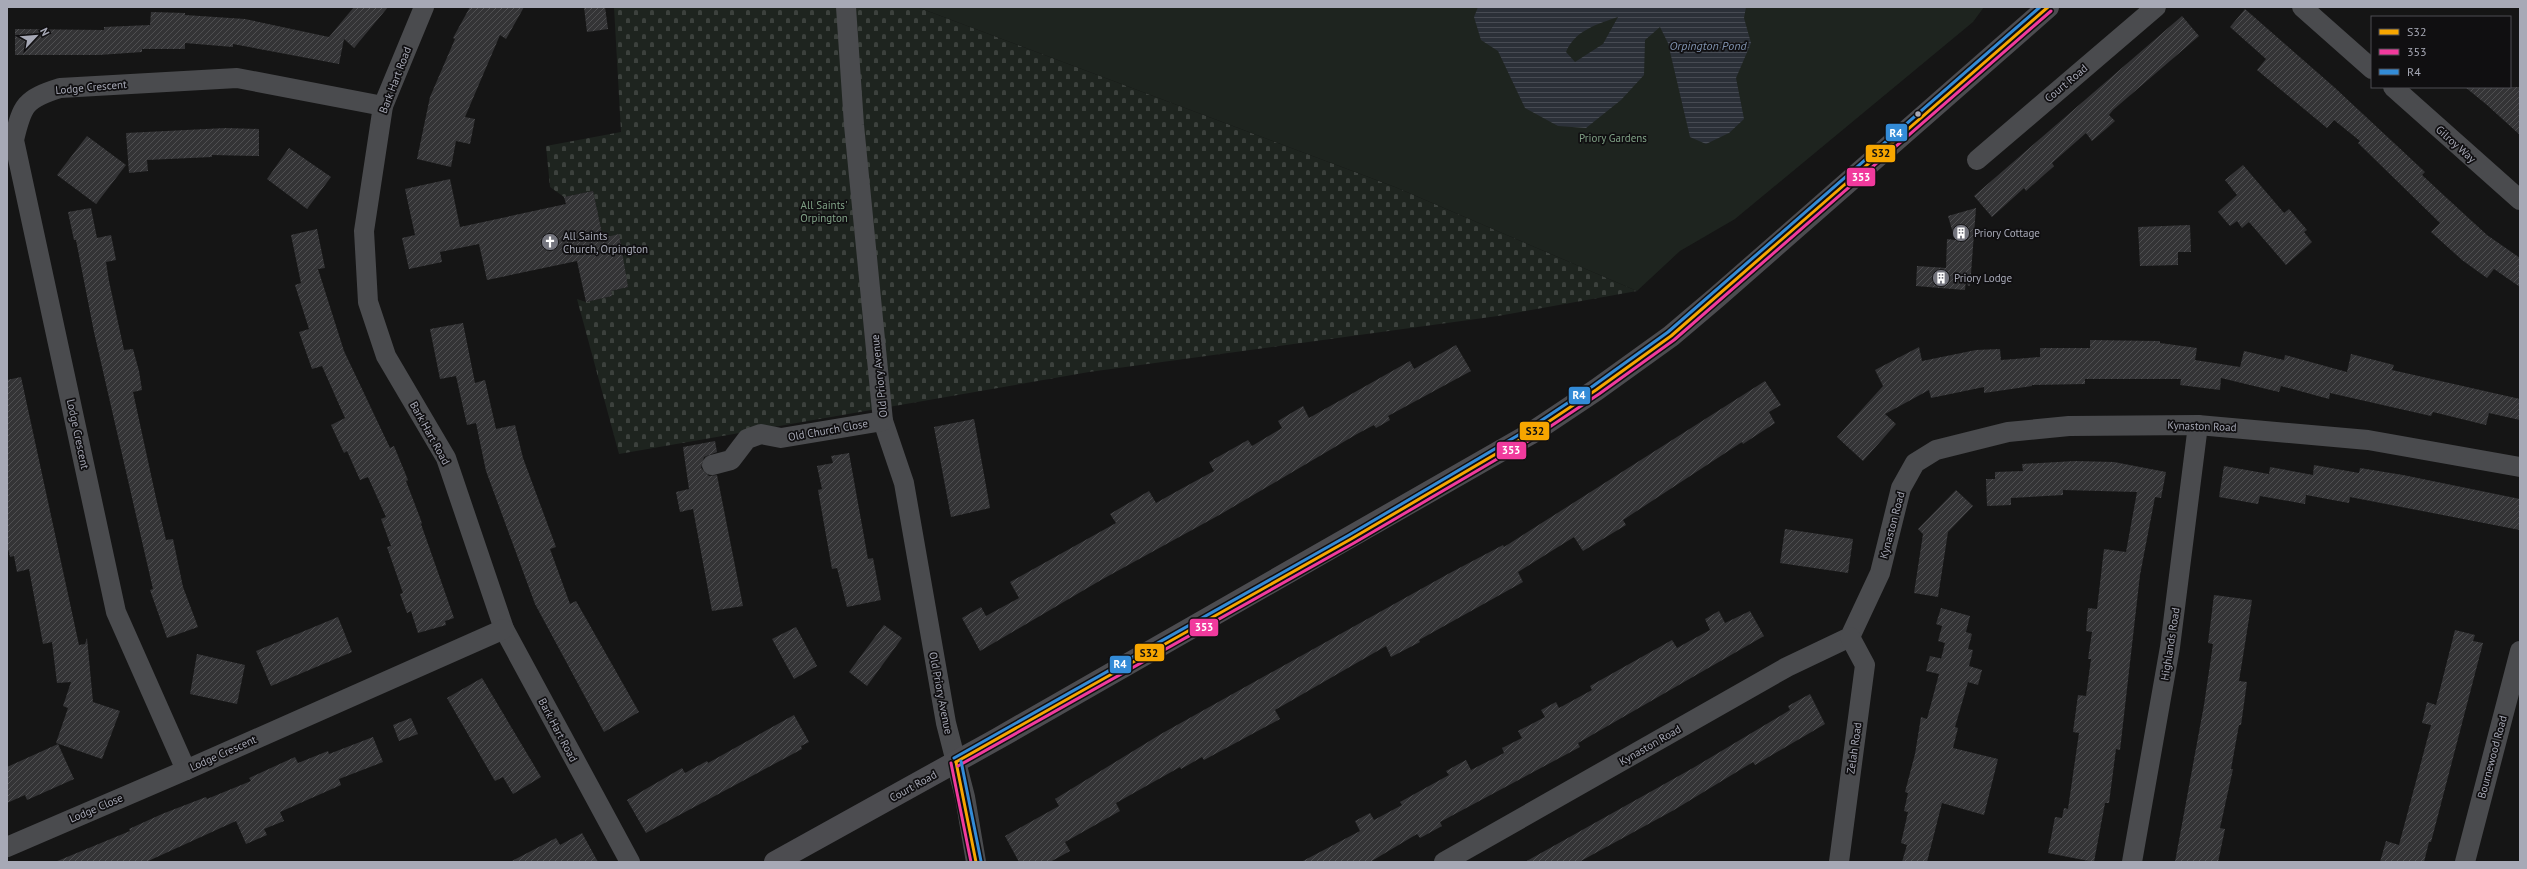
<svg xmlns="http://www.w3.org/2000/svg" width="2527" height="869" font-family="'PT Sans',sans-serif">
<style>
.cemetery{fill:url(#cemetery-stones)}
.park{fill:#1e241f}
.water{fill:url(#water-rules);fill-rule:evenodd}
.building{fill:url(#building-hatch)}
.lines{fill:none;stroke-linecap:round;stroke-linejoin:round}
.minor{stroke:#4a4b4e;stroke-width:20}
.primary{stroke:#4c4c50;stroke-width:22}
.bus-1-casing{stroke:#100f11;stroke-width:6}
.bus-2-casing{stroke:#100f11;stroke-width:6}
.bus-3-casing{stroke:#100f11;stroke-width:6}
.bus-1{stroke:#f7a600;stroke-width:3}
.bus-2{stroke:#f13a9d;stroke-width:3}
.bus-3{stroke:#338bd7;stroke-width:3}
.bus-dot{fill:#a7a9b6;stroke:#100f11;stroke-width:1.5}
.labels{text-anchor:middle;stroke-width:3.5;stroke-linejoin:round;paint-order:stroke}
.street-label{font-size:11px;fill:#a7a9b6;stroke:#100f11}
.park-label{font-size:11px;fill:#7fa085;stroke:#100f11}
.poi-label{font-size:11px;fill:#a7a9b6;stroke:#100f11;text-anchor:start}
.water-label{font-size:12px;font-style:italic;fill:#7f92af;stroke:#100f11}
.line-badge{stroke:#100f11;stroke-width:1.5}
.badge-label{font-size:11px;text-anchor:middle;font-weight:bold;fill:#fff}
.pale-badge-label{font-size:11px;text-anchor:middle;font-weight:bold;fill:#111}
</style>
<defs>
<pattern id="cemetery-stones" width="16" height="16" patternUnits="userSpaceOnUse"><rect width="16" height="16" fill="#1e241f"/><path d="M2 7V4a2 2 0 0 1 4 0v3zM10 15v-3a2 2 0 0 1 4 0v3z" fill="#3c413d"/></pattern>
<pattern id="water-rules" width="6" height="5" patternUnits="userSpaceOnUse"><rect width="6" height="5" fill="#2b3038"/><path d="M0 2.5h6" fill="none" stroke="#474b53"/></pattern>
<pattern id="building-hatch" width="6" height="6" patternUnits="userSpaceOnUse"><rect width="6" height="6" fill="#343436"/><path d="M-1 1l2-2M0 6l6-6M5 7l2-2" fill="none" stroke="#4f4f51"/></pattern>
</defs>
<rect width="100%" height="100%" fill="#151515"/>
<!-- cemetery -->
<path class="cemetery" d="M 614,7 L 917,7 L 1395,187 L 1637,291 L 1498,316 L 1089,372 L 619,454 L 577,299 L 586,302 L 612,296 L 611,291 L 628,287 L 625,273 L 617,257 L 624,256 L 619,235 L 603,238 L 593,191 L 564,197 L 550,187 L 546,146 L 621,132 Z"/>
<!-- park -->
<path class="park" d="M 917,7 L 1984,7 L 1973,22 L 1735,219 L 1680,251 L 1637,291 L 1395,187 Z"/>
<!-- water -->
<path class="water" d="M 1478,7 L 1746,7 L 1744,18 L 1751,43 L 1736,78 L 1744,119 L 1729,133 L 1706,144 L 1690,137 L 1668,43 L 1660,27 L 1645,40 L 1644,75 L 1621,100 L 1586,128 L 1558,126 L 1525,108 L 1498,51 L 1481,40 L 1474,17 ZM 1618,17 L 1603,44 L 1575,62 L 1566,52 C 1575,30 1598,24 1618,17 Z"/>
<!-- building -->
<g class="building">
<path d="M 354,7 L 388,7 L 354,48 L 344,39 L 339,64 L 233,44 L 233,47 L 185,43 L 185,49 L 142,49 L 142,52 L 99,55 L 15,55 L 15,29 L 104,30 L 104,27 L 150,25 L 151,12 L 185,13 L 185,15 L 245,19 L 329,37 Z"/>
<path d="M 470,7 L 524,7 L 506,39 L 500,35 L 465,117 L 475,119 L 470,144 L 456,141 L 451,167 L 417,159 L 430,97 L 455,39 L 453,38 Z"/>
<path d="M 584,7 L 605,7 L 608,29 L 587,32 Z"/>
<path d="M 2245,9 L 2334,87 L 2425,172 L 2422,175 L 2450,201 L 2487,235 L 2520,258 L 2520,287 L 2494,269 L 2487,278 L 2462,260 L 2431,232 L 2440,223 L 2358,143 L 2360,141 L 2334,120 L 2327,128 L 2257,70 L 2266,59 L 2230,27 Z"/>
<path d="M 2182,16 L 2199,36 L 2113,110 L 2109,115 L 2115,121 L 2106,129 L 2092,141 L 2086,133 L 2052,163 L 2054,166 L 2026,191 L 2024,188 L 1992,217 L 1974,196 Z"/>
<path d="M 2465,87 L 2520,87 L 2520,135 L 2487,105 Z"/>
<path d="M 226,128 L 259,129 L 259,156 L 212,155 L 212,157 L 147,160 L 148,171 L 129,173 L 126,133 Z"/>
<path d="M 87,136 L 126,165 L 96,204 L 57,175 Z"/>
<path d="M 289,148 L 331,177 L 307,209 L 267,179 Z"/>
<path d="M 2243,165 L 2284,213 L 2289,209 L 2307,230 L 2304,232 L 2312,242 L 2286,265 L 2249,222 L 2242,228 L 2237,221 L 2230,226 L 2218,212 L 2237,195 L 2225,180 Z"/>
<path d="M 450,179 L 460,227 L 566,204 L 564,197 L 593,191 L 603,238 L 619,234 L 628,287 L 611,291 L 612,296 L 586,302 L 577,261 L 487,280 L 479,244 L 440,252 L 442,262 L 409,269 L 402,238 L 415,235 L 405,189 Z"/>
<path d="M 91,208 L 97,238 L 111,235 L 116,260 L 106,262 L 109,281 L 124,350 L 133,349 L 139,371 L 142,390 L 133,392 L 156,498 L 166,540 L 173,539 L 183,587 L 198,627 L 167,638 L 150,590 L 153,589 L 147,563 L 94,332 L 76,240 L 74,240 L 68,212 Z"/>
<path d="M 1976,208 L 1970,286 L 1968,286 L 1966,279 L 1965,290 L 1916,286 L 1917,266 L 1946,268 L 1947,239 L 1955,240 L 1948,216 Z"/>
<path d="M 2190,225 L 2191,252 L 2178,252 L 2178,265 L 2140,266 L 2138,227 Z"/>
<path d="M 317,229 L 325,268 L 318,269 L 344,351 L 390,448 L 394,446 L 408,480 L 406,481 L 422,523 L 421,524 L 454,618 L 445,621 L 446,625 L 418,633 L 411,611 L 407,613 L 400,594 L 403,593 L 387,547 L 391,546 L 381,519 L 386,517 L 368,477 L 360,480 L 347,451 L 344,453 L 331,425 L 345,418 L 322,366 L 312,369 L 299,332 L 309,329 L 295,285 L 301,283 L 291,235 Z"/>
<path d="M 463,323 L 475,383 L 485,380 L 496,429 L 515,425 L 523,458 L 556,547 L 550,549 L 570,604 L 576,601 L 639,712 L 604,732 L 535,604 L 486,471 L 476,423 L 467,425 L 456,376 L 440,379 L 430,329 Z"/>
<path d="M 2090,340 L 2160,341 L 2160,343 L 2197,348 L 2195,360 L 2240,367 L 2244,351 L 2284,360 L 2285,355 L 2347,372 L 2351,354 L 2394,365 L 2392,370 L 2520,399 L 2520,420 L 2489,413 L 2486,425 L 2433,412 L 2431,416 L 2330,393 L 2329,399 L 2281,386 L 2279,392 L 2221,378 L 2220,390 L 2180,385 L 2181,379 L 2085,379 L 2085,384 L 2032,385 L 2032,386 L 1984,393 L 1984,387 L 1931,398 L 1929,390 L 1885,414 L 1896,424 L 1863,461 L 1837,437 L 1883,386 L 1875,370 L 1919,347 L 1922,361 L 1976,350 L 2000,349 L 2001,360 L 2040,357 L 2040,348 L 2090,348 Z"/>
<path d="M 1456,345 L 1471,371 L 1388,416 L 1390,420 L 1376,428 L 1374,425 L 1357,434 L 1221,514 L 1101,580 L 980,651 L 962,618 L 981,607 L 986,616 L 1019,598 L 1010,582 L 1116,523 L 1110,514 L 1149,491 L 1156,503 L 1181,489 L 1214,471 L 1209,462 L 1248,440 L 1252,446 L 1282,428 L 1278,421 L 1303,406 L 1309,418 L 1410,361 L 1414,369 Z"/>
<path d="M 21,377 L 79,645 L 85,644 L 87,638 L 93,702 L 120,711 L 102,759 L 56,743 L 68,708 L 63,706 L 71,682 L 57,683 L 52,642 L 43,644 L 29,569 L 17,572 L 14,556 L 10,557 L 7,544 L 7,380 Z"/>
<path d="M 1765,381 L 1781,405 L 1769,412 L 1775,423 L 1743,444 L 1742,442 L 1623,520 L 1626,525 L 1583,551 L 1574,537 L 1518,572 L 1523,582 L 1419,640 L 1420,642 L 1391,657 L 1386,646 L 1275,710 L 1280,719 L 1204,760 L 1202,757 L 1181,769 L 1180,767 L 1116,803 L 1120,811 L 1065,842 L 1070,851 L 1050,862 L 1019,862 L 1005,836 L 1059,806 L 1055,799 L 1161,734 L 1448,574 L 1503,545 L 1504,547 Z"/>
<path d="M 974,419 L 990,508 L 951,517 L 934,427 Z"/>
<path d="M 715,441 L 717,452 L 704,457 L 701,468 L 709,476 L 717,475 L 743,606 L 712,611 L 693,509 L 680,512 L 676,492 L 689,489 L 683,447 Z"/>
<path d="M 849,453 L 868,559 L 873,558 L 881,600 L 847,607 L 837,568 L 832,569 L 818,490 L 822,489 L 817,466 L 833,463 L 831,456 Z"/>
<path d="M 2075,461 L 2114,462 L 2166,472 L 2161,498 L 2155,497 L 2140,575 L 2120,750 L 2116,749 L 2109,803 L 2105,803 L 2094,862 L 2048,853 L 2055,817 L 2062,818 L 2064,808 L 2068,809 L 2079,733 L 2073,732 L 2078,695 L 2086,696 L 2091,659 L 2088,659 L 2092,632 L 2086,631 L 2088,608 L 2097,609 L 2104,549 L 2126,552 L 2137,492 L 2063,490 L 2063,495 L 2011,498 L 2011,505 L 1987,506 L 1986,479 L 1995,479 L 1995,472 L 2023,471 L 2022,464 Z"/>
<path d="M 2314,465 L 2359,473 L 2360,468 L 2403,475 L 2520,499 L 2520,530 L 2350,497 L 2349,503 L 2306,495 L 2305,504 L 2260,496 L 2258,504 L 2219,497 L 2224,466 L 2269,474 L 2270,467 L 2313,475 Z"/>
<path d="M 1956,490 L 1973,506 L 1948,532 L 1938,597 L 1914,593 L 1923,534 L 1918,529 Z"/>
<path d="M 1785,529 L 1853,539 L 1848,573 L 1780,563 Z"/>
<path d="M 2214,595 L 2252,600 L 2239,681 L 2247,682 L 2241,725 L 2239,725 L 2231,769 L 2233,769 L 2220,828 L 2225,829 L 2218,862 L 2175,862 L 2204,705 L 2213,644 L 2208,643 Z"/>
<path d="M 1941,608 L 1970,616 L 1966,632 L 1972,634 L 1968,649 L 1973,650 L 1969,666 L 1982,670 L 1978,685 L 1968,682 L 1955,727 L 1958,728 L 1953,748 L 1998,759 L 1984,815 L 1942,803 L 1927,862 L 1902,862 L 1907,845 L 1901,843 L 1908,812 L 1904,811 L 1908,793 L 1905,792 L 1915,754 L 1921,717 L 1927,719 L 1939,674 L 1926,671 L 1930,656 L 1943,659 L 1941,659 L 1945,643 L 1938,641 L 1942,626 L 1936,624 Z"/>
<path d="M 1719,611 L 1725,623 L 1750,611 L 1764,636 L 1578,743 L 1580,747 L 1440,822 L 1442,826 L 1420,838 L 1417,834 L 1370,862 L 1301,862 L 1360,831 L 1355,821 L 1370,813 L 1374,820 L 1402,805 L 1400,802 L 1449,775 L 1446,771 L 1466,760 L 1471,770 L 1504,753 L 1502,748 L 1522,738 L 1518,731 L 1545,717 L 1541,710 L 1556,702 L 1559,708 L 1592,690 L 1590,686 L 1672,640 L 1677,648 L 1710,630 L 1705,619 Z"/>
<path d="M 338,617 L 352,652 L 271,686 L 256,651 Z"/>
<path d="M 884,625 L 902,638 L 867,686 L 849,672 Z"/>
<path d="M 796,627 L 817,666 L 794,679 L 772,639 Z"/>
<path d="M 2455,630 L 2475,635 L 2473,641 L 2483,643 L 2431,842 L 2429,842 L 2424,862 L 2380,862 L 2386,841 L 2399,845 L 2431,725 L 2422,723 L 2427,702 L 2436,705 Z"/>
<path d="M 197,654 L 245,665 L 237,704 L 190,694 Z"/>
<path d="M 482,678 L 541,777 L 513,794 L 503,777 L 495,781 L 447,698 Z"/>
<path d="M 1810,694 L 1825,724 L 1755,765 L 1753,762 L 1674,810 L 1579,862 L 1525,862 L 1693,768 L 1790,710 L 1788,706 Z"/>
<path d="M 794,715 L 809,742 L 801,746 L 802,749 L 646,833 L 627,800 L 682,768 L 685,773 L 707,761 L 708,763 Z"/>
<path d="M 411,718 L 418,734 L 399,741 L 393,725 Z"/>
<path d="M 373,737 L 383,762 L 339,779 L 341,785 L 280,812 L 284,821 L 264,829 L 267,835 L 246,844 L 236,821 L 146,862 L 55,862 L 130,831 L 129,829 L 162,814 L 206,797 L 207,799 L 251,781 L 249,778 L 295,757 L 298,763 L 328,751 L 329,754 Z"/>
<path d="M 58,744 L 74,779 L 27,800 L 25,795 L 7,803 L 7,767 Z"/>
<path d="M 582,833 L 598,862 L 510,862 L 556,838 L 560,845 Z"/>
</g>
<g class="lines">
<!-- minor -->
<g class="minor">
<path d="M 424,7 L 383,106 L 364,231 L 368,302 L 386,356 L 446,458 L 504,629 L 630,862"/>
<path d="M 846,7 L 854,125 L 883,421 L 904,483 L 946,723 L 965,797 L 976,862"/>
<path d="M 2302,7 L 2372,69"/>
<path d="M 2393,87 L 2520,200"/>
<path d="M 383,106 L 237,78 L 60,88 C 25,99 22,105 14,140 L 116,612 L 186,770 L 504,629"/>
<path d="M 1977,160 L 2156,7"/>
<path d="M 712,465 L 731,460 L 747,439 L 761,434 L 781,438 L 883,421"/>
<path d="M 7,847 L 186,770"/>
<path d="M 1444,862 L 1787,667 L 1850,637 L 1880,573 L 1901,488 L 1915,463 L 1936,450 L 2008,432 L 2069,426 L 2198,425 L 2368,440 L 2520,467"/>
<path d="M 1839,862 L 1865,665 L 1850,637"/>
<path d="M 2132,862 L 2170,647 L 2198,425"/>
<path d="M 2465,862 L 2520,651"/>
</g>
<!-- primary -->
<path class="primary" d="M 775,862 L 997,739 L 1530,434 L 1596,390 L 1671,336 L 1717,297 L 2048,7"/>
<defs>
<g id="bus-1">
<path d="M 956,762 L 1351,539 L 1530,434 L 1596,390 L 1671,336 L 2048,7"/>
<path d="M 956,762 L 976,862"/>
</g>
<g id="bus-2">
<path d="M 951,763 L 971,862"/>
<path d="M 958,766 L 1354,543 L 1533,438 L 1599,394 L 1674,340 L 2051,11"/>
</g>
<g id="bus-3">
<path d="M 954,758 L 1349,535 L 1527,430 L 1593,386 L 1668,332 L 2040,7"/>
<path d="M 961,761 L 981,861"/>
</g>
</defs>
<!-- bus-1 casing -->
<use href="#bus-1" class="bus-1-casing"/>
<!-- bus-2 casing -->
<use href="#bus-2" class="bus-2-casing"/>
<!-- bus-3 casing -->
<use href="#bus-3" class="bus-3-casing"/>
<!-- bus-1 -->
<use href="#bus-1" class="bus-1"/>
<!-- bus-2 -->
<use href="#bus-2" class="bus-2"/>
<!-- bus-3 -->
<use href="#bus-3" class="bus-3"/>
</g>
<!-- icons -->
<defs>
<symbol id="building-disc" viewBox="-11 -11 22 22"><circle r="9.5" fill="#74757e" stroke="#100f11"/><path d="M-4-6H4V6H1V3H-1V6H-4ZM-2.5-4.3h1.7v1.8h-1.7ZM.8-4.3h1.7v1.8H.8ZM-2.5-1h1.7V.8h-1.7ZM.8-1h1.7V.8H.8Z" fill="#fff"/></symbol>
<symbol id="church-disc" viewBox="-11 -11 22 22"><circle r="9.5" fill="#74757e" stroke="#100f11"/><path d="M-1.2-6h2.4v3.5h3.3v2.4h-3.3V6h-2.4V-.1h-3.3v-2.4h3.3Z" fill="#fff"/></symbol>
</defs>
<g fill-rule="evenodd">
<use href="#building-disc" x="1951" y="223" width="20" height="20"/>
<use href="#church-disc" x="540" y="232" width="20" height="20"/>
<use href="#building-disc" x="1931" y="268" width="20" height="20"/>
</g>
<!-- markers -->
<circle class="bus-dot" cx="1918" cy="114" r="3.5"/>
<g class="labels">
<!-- street labels -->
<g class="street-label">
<text transform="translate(395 80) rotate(-69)" y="4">Bark Hart Road</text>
<text transform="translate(2066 83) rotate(-40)" y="4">Court Road</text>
<text transform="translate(91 87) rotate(-5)" y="4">Lodge Crescent</text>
<text transform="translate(2456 144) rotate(42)" y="4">Gilroy Way</text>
<text transform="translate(879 376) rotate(-96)" y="4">Old Priory Avenue</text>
<text transform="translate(2202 426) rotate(2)" y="4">Kynaston Road</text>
<text transform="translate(828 430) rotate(-10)" y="4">Old Church Close</text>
<text transform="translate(430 433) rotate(61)" y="4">Bark Hart Road</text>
<text transform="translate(78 434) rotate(78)" y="4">Lodge Crescent</text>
<text transform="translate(1892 525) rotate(-75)" y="4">Kynaston Road</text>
<text transform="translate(2170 644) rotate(-81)" y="4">Highlands Road</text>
<text transform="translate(941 693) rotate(79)" y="4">Old Priory Avenue</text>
<text transform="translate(558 730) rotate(62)" y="4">Bark Hart Road</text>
<text transform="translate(1650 745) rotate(-30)" y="4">Kynaston Road</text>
<text transform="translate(1854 748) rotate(-82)" y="4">Zelah Road</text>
<text transform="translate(223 753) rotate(-24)" y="4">Lodge Crescent</text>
<text transform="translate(2492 757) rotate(-75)" y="4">Bournewood Road</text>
<text transform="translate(913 786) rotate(-29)" y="4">Court Road</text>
<text transform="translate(96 808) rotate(-23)" y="4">Lodge Close</text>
</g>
<!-- park labels -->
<g class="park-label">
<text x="1613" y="142">Priory Gardens</text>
<text x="824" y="209">All Saints'<tspan x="824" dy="13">Orpington</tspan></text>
</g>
<!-- poi labels -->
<g class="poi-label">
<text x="1974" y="237">Priory Cottage</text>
<text x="563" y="240">All Saints<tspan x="563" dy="13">Church, Orpington</tspan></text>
<text x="1954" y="282">Priory Lodge</text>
</g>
<!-- water labels -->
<g class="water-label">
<text x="1708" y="50">Orpington Pond</text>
</g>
</g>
<g class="line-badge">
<rect x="1885" y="123" width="23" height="19" rx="4" fill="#338bd7"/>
<rect x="1865" y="144" width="31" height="19" rx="4" fill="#f7a600"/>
<rect x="1846" y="167" width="30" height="20" rx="4" fill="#f13a9d"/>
<rect x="1568" y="386" width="23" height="19" rx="4" fill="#338bd7"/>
<rect x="1519" y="421" width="31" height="20" rx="4" fill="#f7a600"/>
<rect x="1496" y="441" width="31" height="19" rx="4" fill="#f13a9d"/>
<rect x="1189" y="618" width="30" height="19" rx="4" fill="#f13a9d"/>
<rect x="1134" y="643" width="31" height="19" rx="4" fill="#f7a600"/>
<rect x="1109" y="655" width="23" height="19" rx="4" fill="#338bd7"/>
</g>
<g class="badge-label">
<text x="1896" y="137">R4</text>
<text x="1861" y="181">353</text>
<text x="1579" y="399">R4</text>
<text x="1511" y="454">353</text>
<text x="1204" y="631">353</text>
<text x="1120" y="668">R4</text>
</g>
<g class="pale-badge-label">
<text x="1881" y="157">S32</text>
<text x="1535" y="435">S32</text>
<text x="1149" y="657">S32</text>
</g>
<!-- border -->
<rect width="2527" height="869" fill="none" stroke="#a7a9b6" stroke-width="16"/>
<!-- legend -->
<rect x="2371" y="16" width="140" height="72" fill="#100f11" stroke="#4c4d53"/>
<rect x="2379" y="29" width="20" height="6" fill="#f7a600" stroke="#4c4d53"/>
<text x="2407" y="36" font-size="12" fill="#a7a9b6">S32</text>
<rect x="2379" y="49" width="20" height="6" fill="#f13a9d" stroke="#4c4d53"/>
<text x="2407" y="56" font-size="12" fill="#a7a9b6">353</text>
<rect x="2379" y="69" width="20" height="6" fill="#338bd7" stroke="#4c4d53"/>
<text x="2407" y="76" font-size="12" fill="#a7a9b6">R4</text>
<!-- north arrow -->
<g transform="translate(36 36) rotate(64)" stroke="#100f11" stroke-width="3" paint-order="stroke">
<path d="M0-3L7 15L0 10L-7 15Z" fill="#a7a9b6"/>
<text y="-6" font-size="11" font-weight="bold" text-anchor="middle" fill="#a7a9b6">N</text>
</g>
</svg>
